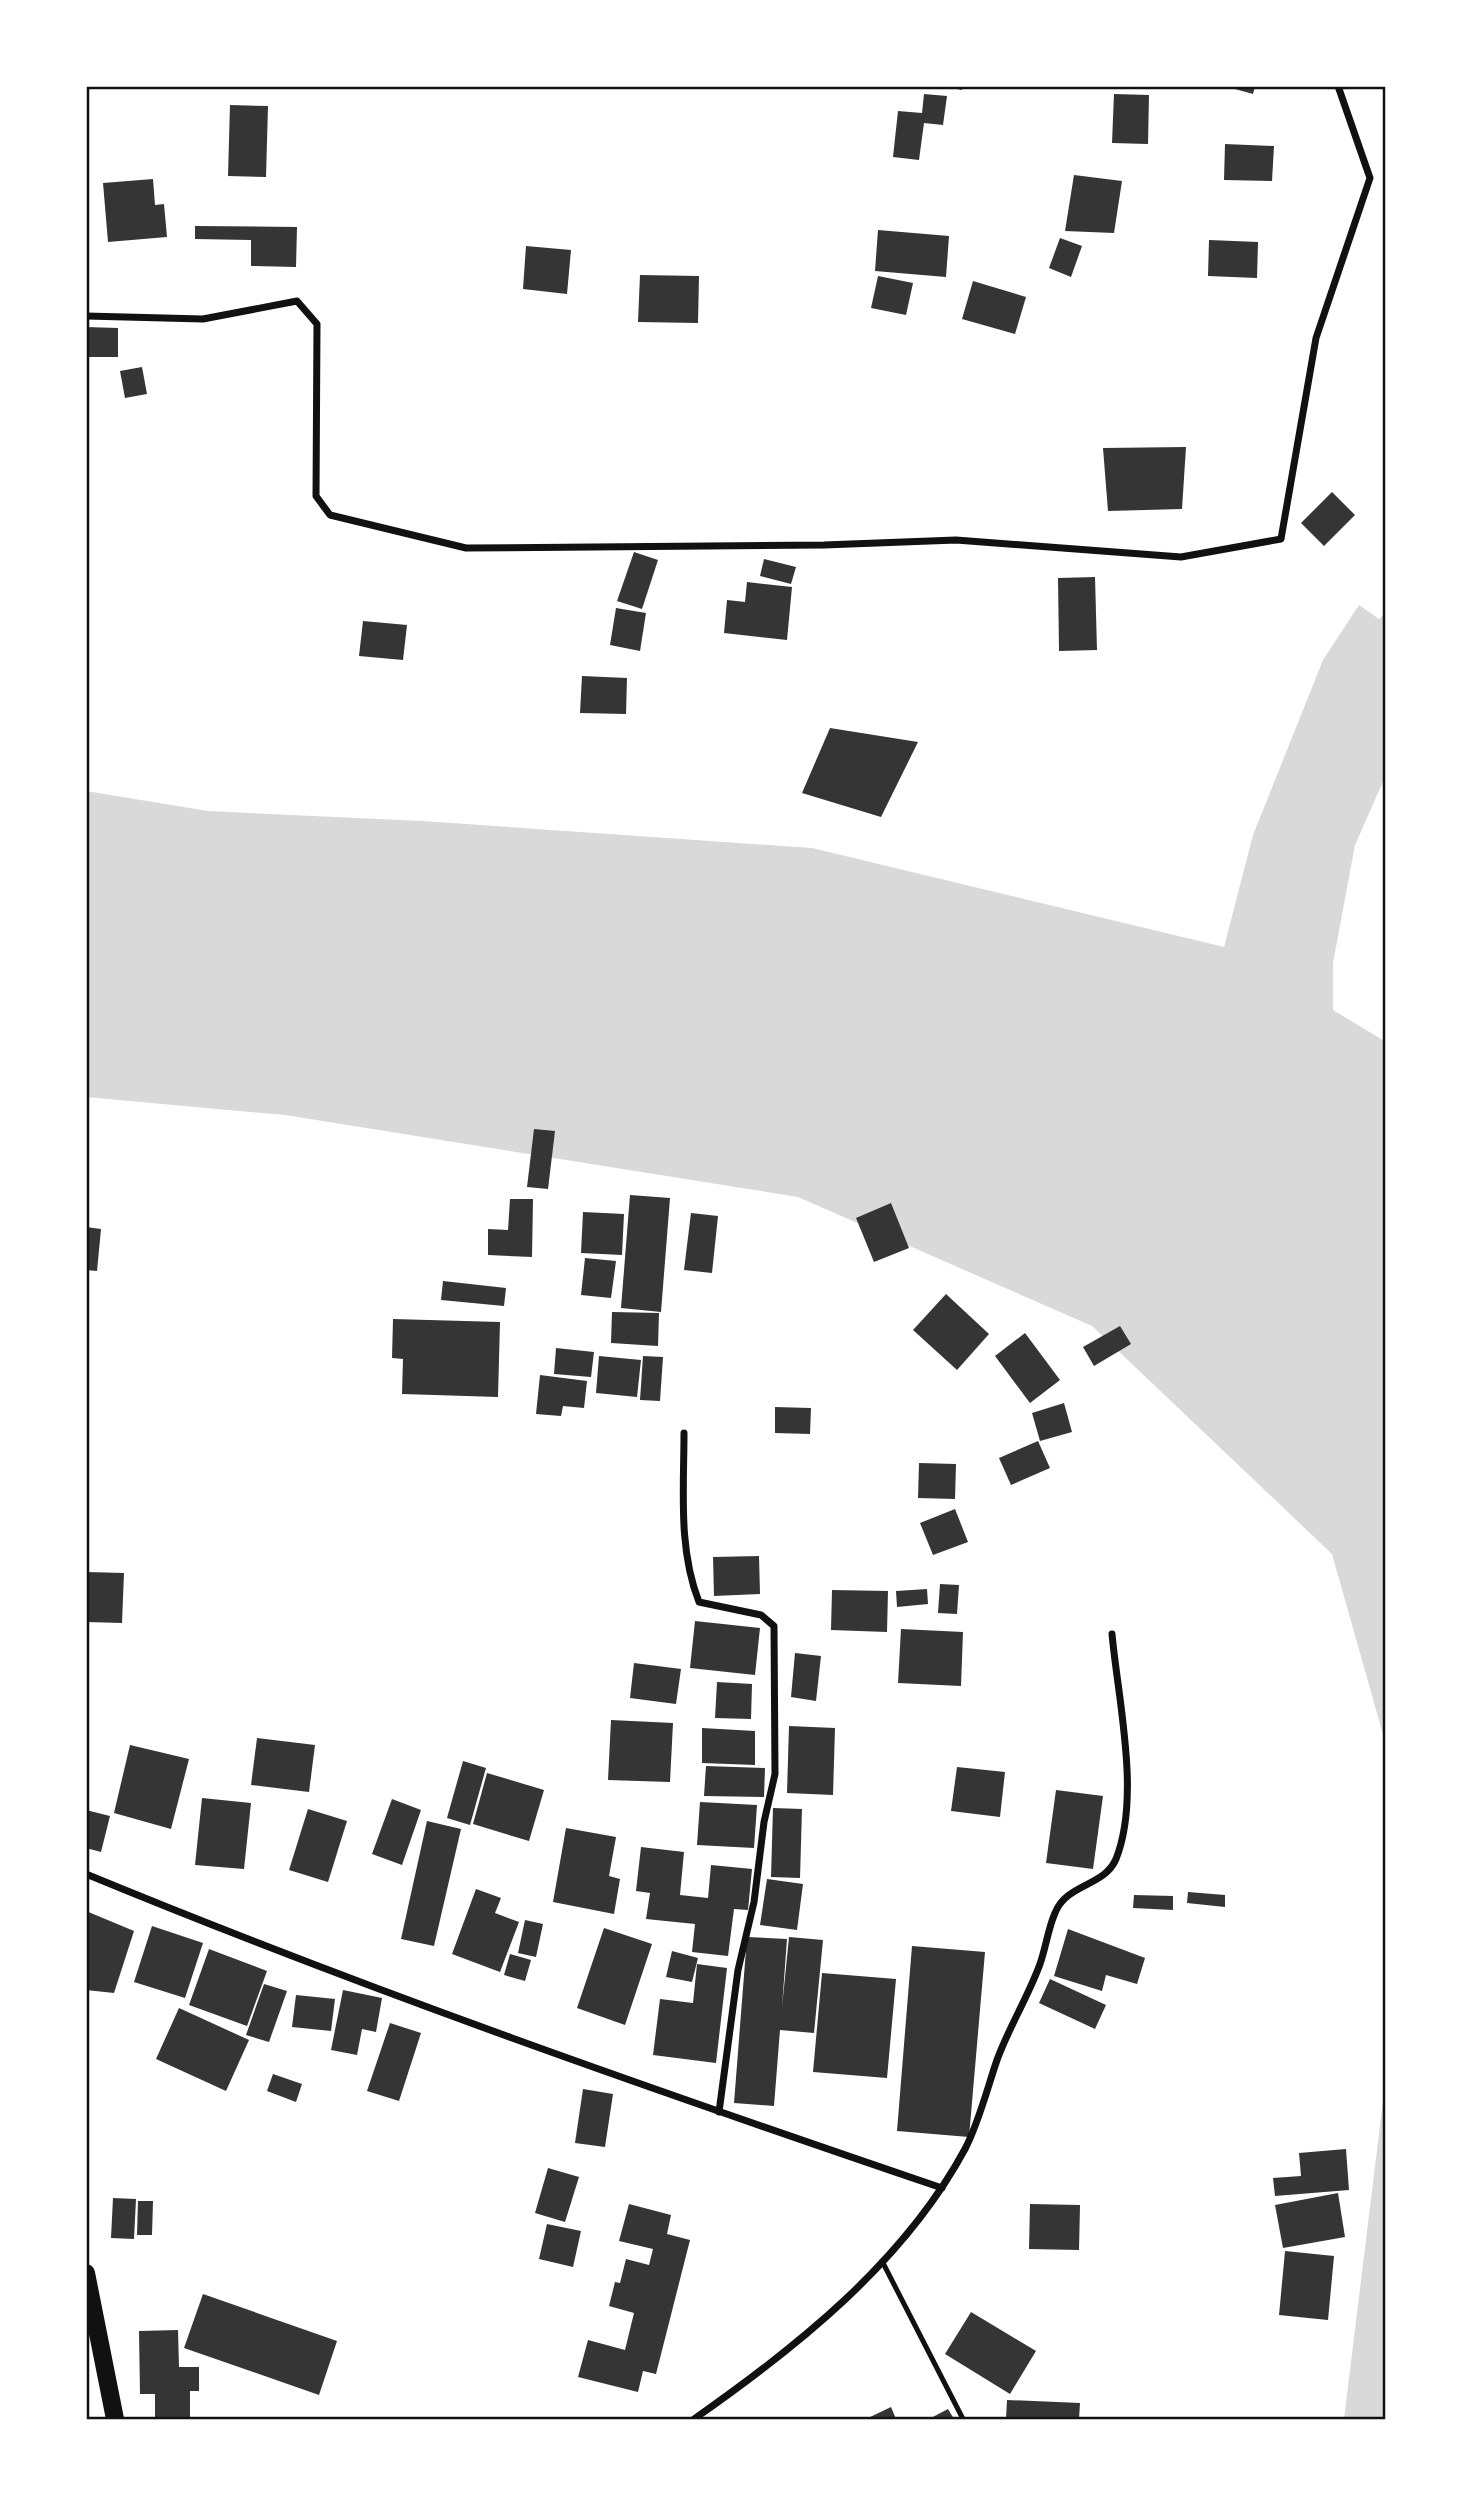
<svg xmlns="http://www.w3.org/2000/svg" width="1472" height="2505" font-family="'Noto Serif',serif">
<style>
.water{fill:#d9d9d9}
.building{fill:#353535}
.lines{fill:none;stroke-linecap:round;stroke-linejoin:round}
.service{stroke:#111;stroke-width:5}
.minor{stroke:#111;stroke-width:7}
.primary{stroke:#111;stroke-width:18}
.neatline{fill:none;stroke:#111;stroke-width:2.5}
</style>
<rect width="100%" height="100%" fill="#fff"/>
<!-- water -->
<g class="water">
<path d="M 1359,605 L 1379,619 L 1386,612 L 1386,775 L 1355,845 L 1333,963 L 1333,1010 L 1386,1042 L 1386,1745 L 1332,1554 L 1092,1326 L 798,1197 L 285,1115 L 86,1097 L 86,791 L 208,811 L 422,821 L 812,848 L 1224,947 L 1253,835 L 1323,660 Z"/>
<path d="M 1386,2077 L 1386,2419 L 1344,2419 Z"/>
</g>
<!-- building -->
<g class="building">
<path d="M 941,86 L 963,86 L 962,90 Z"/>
<path d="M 1224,86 L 1255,86 L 1253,94 Z"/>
<path d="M 924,94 L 947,96 L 943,125 L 924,123 L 919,160 L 893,157 L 898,111 L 922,113 Z"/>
<path d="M 1114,94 L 1149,95 L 1148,144 L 1112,143 Z"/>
<path d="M 230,105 L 268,106 L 266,177 L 228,176 Z"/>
<path d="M 1225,144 L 1274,146 L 1272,181 L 1224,180 Z"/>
<path d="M 1074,175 L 1122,181 L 1114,233 L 1065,231 Z"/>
<path d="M 153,179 L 155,205 L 164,204 L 167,237 L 108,242 L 103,183 Z"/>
<path d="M 195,226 L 297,227 L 296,267 L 251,266 L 251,240 L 195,239 Z"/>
<path d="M 878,230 L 949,236 L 946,277 L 875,271 Z"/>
<path d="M 1060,238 L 1082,246 L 1071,277 L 1049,268 Z"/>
<path d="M 1209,240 L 1258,242 L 1257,278 L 1208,276 Z"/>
<path d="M 526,246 L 571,250 L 567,294 L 523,289 Z"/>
<path d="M 640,275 L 699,276 L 698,323 L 638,322 Z"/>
<path d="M 878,276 L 913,283 L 906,315 L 871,308 Z"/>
<path d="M 973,281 L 1026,297 L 1015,334 L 962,319 Z"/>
<path d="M 86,327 L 118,328 L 118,357 L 86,357 Z"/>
<path d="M 142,367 L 147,394 L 125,398 L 120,371 Z"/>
<path d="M 1186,447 L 1182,509 L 1108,511 L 1103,448 Z"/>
<path d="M 1332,492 L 1355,515 L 1324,546 L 1301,523 Z"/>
<path d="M 634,552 L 658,560 L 642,609 L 617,601 Z"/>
<path d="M 764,559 L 796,567 L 791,584 L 760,576 Z"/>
<path d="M 1095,577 L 1097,650 L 1059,651 L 1058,578 Z"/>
<path d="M 747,582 L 792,587 L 787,640 L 724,633 L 727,600 L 745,602 Z"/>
<path d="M 616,608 L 646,613 L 640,651 L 610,645 Z"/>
<path d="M 363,621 L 407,625 L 403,660 L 359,656 Z"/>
<path d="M 582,676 L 627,678 L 626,714 L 580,713 Z"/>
<path d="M 830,728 L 918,742 L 881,817 L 802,793 Z"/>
<path d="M 534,1129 L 555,1131 L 548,1189 L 527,1187 Z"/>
<path d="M 630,1195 L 670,1198 L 661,1312 L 621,1308 Z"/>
<path d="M 510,1199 L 533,1199 L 532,1257 L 488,1255 L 488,1229 L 508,1230 Z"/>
<path d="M 891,1203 L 909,1248 L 874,1262 L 856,1218 Z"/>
<path d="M 583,1212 L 624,1214 L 622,1255 L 581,1253 Z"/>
<path d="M 691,1213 L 718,1216 L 712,1273 L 684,1270 Z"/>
<path d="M 86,1227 L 101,1229 L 97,1271 L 86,1270 Z"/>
<path d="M 585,1258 L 616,1261 L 611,1298 L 581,1295 Z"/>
<path d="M 443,1281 L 506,1288 L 504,1306 L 441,1300 Z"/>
<path d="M 946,1294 L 989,1334 L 957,1370 L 913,1330 Z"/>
<path d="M 612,1312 L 659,1313 L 658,1346 L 611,1343 Z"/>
<path d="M 393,1319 L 500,1322 L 498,1397 L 402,1394 L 403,1359 L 392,1358 Z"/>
<path d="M 1120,1326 L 1131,1344 L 1094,1366 L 1083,1347 Z"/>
<path d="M 1025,1333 L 1060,1380 L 1030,1403 L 995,1356 Z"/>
<path d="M 556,1348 L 594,1352 L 591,1377 L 554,1374 Z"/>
<path d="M 599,1356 L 641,1360 L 637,1397 L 596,1393 Z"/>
<path d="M 643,1356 L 663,1357 L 660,1401 L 640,1400 Z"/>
<path d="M 540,1375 L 587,1381 L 584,1408 L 563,1406 L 561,1416 L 536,1414 Z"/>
<path d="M 1064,1403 L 1072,1432 L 1040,1441 L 1032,1413 Z"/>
<path d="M 775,1407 L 811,1408 L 810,1434 L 775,1433 Z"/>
<path d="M 1038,1441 L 1050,1468 L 1011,1485 L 999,1458 Z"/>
<path d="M 919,1463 L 956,1464 L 955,1499 L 918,1498 Z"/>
<path d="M 955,1509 L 968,1542 L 933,1555 L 920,1523 Z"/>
<path d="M 759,1556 L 760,1594 L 714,1596 L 713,1557 Z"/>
<path d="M 87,1572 L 124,1573 L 122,1623 L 86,1622 Z"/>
<path d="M 940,1584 L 959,1585 L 957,1614 L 938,1613 Z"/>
<path d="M 927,1589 L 928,1604 L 897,1607 L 896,1591 Z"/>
<path d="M 832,1590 L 888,1591 L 887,1632 L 831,1630 Z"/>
<path d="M 695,1621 L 760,1628 L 755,1675 L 690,1668 Z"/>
<path d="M 901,1629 L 963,1632 L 961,1686 L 898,1683 Z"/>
<path d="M 795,1653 L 821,1656 L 816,1701 L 791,1697 Z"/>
<path d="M 634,1663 L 681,1669 L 676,1704 L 630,1698 Z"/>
<path d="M 717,1682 L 752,1684 L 751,1719 L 715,1718 Z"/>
<path d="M 611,1720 L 673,1723 L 670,1782 L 608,1780 Z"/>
<path d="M 789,1726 L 835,1728 L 833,1795 L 787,1793 Z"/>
<path d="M 702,1728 L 755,1731 L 755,1765 L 702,1763 Z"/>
<path d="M 257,1738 L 315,1745 L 309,1792 L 251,1785 Z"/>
<path d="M 130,1745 L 189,1759 L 171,1829 L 114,1813 Z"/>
<path d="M 463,1761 L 486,1768 L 470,1825 L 447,1818 Z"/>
<path d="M 706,1766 L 765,1768 L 764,1797 L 704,1796 Z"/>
<path d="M 957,1767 L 1005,1772 L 1000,1817 L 951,1811 Z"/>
<path d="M 487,1773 L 544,1790 L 529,1841 L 473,1824 Z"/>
<path d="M 1056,1790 L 1103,1796 L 1093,1869 L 1046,1863 Z"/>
<path d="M 202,1798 L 251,1803 L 244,1869 L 195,1865 Z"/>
<path d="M 392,1799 L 421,1810 L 402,1865 L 372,1854 Z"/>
<path d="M 700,1802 L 757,1805 L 754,1848 L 697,1845 Z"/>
<path d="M 773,1808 L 802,1809 L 800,1878 L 771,1877 Z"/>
<path d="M 308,1809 L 347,1821 L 328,1882 L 289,1870 Z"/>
<path d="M 86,1810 L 110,1816 L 101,1852 L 86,1848 Z"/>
<path d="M 427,1821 L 461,1829 L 434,1946 L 401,1939 Z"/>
<path d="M 566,1828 L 616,1837 L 609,1876 L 620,1879 L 614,1914 L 553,1902 Z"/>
<path d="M 641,1847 L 684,1852 L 680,1895 L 708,1898 L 711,1865 L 752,1869 L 748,1910 L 734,1909 L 728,1956 L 692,1952 L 695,1924 L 646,1919 L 650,1893 L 636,1891 Z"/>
<path d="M 767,1879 L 803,1884 L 797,1930 L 760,1925 Z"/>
<path d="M 476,1889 L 501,1898 L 495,1913 L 519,1922 L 500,1972 L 452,1954 Z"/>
<path d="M 1188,1892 L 1225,1895 L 1225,1907 L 1187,1903 Z"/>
<path d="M 1134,1895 L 1173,1896 L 1173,1910 L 1133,1908 Z"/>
<path d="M 86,1911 L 134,1931 L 114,1993 L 86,1990 Z"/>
<path d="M 525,1920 L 543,1924 L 536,1957 L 518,1953 Z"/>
<path d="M 152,1926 L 203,1943 L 185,1998 L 134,1982 Z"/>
<path d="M 604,1928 L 652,1944 L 625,2025 L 577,2008 Z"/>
<path d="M 1068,1929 L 1145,1958 L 1137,1984 L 1106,1975 L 1102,1991 L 1054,1976 Z"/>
<path d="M 747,1937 L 787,1939 L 782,2007 L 789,1937 L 823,1940 L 814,2033 L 780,2030 L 774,2106 L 734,2103 Z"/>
<path d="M 912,1946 L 985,1952 L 969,2137 L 897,2131 Z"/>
<path d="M 209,1949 L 267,1971 L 247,2026 L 189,2005 Z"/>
<path d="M 672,1951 L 698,1958 L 692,1982 L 666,1977 Z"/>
<path d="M 510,1954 L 531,1960 L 525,1981 L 504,1975 Z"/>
<path d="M 697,1964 L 727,1968 L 716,2063 L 653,2055 L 660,1999 L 693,2003 Z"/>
<path d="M 822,1973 L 896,1979 L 887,2078 L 813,2072 Z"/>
<path d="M 1050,1979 L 1106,2005 L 1095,2029 L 1039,2003 Z"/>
<path d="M 264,1984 L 287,1991 L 269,2042 L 246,2035 Z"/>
<path d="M 343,1990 L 382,1998 L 376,2032 L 362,2029 L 357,2055 L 331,2050 Z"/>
<path d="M 296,1995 L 335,1999 L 331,2031 L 292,2027 Z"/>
<path d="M 179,2008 L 249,2040 L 226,2091 L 156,2059 Z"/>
<path d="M 390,2023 L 421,2033 L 399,2101 L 367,2091 Z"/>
<path d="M 273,2074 L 302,2084 L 296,2102 L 267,2091 Z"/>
<path d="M 583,2089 L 613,2094 L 605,2147 L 575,2143 Z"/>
<path d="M 1346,2149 L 1349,2190 L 1275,2196 L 1273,2178 L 1301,2176 L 1299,2153 Z"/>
<path d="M 548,2168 L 579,2177 L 565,2222 L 535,2213 Z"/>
<path d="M 1338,2193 L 1345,2237 L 1283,2248 L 1275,2205 Z"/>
<path d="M 113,2198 L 136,2199 L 134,2239 L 111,2238 Z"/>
<path d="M 138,2201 L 153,2201 L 152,2235 L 137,2235 Z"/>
<path d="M 629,2204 L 671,2215 L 667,2234 L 690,2240 L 656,2374 L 643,2371 L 638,2392 L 578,2377 L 588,2340 L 625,2350 L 634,2313 L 609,2306 L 615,2282 L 620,2283 L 626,2259 L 649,2265 L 653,2249 L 619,2241 Z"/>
<path d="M 1030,2204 L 1080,2205 L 1079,2250 L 1029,2249 Z"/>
<path d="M 547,2224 L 581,2231 L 573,2267 L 539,2259 Z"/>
<path d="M 1285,2251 L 1334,2256 L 1328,2320 L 1279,2315 Z"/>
<path d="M 203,2294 L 337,2341 L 319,2395 L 184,2348 Z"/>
<path d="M 971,2312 L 1036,2351 L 1010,2394 L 945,2354 Z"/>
<path d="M 178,2330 L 179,2367 L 199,2367 L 199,2391 L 190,2391 L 190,2419 L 155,2419 L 155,2394 L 140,2394 L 139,2331 Z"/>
<path d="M 1007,2400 L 1080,2403 L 1079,2419 L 1006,2419 Z"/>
<path d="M 891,2407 L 896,2419 L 866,2419 Z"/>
<path d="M 948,2409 L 954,2419 L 929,2419 Z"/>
</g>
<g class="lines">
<!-- service -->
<path class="service" d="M 882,2261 L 963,2419"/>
<!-- minor -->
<g class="minor">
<path d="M 86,316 L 203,319 L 297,301 L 317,324 L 316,496 L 330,515 L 466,548 L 824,545 L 956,540 L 1181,557 L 1281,539 L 1316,338 L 1370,178 L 1338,86"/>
<path d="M 684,1433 C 684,1489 678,1549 699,1602 L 761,1615 L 774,1626 L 775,1774 L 764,1822 L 754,1902 L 738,1970 L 719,2112"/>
<path d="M 86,1874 C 367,1990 654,2090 942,2188"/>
<path d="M 694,2419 C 797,2347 904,2262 965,2149 C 979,2122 987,2089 997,2060 C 1009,2027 1028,1997 1040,1964 C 1046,1947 1048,1929 1055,1913 C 1067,1883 1104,1887 1116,1859 C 1141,1796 1118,1700 1112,1634"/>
</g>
<!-- primary -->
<path class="primary" d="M 86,2273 L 115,2419"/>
</g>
<!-- border -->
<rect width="1472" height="2505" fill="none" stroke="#ffffff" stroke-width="175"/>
<rect x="88" y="88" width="1296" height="2330" class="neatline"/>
</svg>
